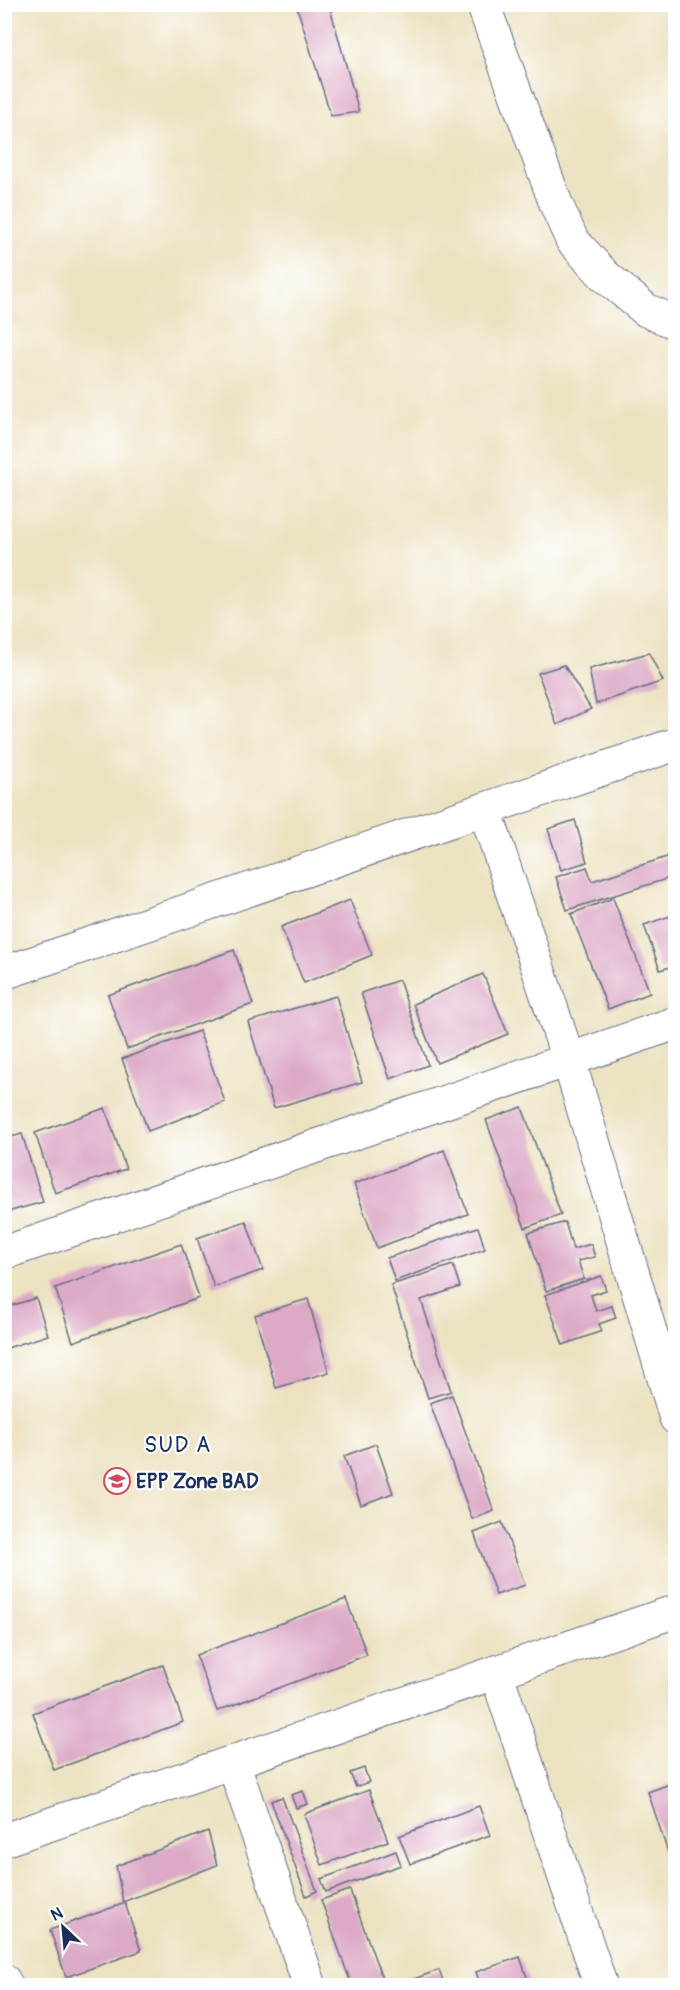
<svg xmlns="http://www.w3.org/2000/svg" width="680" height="1990" font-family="Pangolin,sans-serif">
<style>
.building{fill:#dca9c6}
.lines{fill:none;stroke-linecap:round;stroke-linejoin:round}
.minor-casing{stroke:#646e81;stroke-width:35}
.minor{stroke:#fff;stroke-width:33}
.labels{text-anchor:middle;stroke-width:4.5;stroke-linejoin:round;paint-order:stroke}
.poi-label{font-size:20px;font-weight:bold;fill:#1b2f5e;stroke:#fff;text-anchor:start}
.quarter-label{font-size:22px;letter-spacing:1.5px;fill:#1b2f5e;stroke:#fff}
</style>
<rect width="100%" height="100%" fill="#fff"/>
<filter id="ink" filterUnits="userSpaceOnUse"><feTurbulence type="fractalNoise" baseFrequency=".0167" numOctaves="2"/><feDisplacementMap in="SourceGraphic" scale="12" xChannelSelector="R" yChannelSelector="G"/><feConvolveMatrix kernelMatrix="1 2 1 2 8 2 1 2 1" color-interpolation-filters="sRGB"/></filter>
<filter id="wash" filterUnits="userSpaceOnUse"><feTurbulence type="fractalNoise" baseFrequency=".008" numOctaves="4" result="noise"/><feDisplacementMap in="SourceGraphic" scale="24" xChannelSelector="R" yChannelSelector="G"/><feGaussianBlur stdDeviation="1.35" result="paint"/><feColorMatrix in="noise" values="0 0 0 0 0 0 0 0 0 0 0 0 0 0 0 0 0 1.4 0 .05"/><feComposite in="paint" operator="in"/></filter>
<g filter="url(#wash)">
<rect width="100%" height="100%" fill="#ece2c1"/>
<g id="blocks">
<!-- building -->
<g class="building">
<path d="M 296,4 L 329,4 L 359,112 L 331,116 Z"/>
<path d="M 649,653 L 663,681 L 596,704 L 589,669 Z"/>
<path d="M 564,665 L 591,709 L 557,725 L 538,673 Z"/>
<path d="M 575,820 L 587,862 L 561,870 L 548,829 Z"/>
<path d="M 676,854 L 676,876 L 567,910 L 556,877 L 587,867 L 592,881 Z"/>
<path d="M 613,898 L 650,993 L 608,1009 L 571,914 Z"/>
<path d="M 350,900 L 372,955 L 304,983 L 281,927 Z"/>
<path d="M 676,914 L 676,965 L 660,970 L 644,925 Z"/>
<path d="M 234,950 L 253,1004 L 127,1049 L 108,995 Z"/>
<path d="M 483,974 L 508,1034 L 437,1063 L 413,1004 Z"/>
<path d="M 399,980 L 428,1065 L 390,1079 L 361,993 Z"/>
<path d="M 336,996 L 362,1082 L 274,1108 L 248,1022 Z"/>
<path d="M 199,1031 L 225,1102 L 148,1131 L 122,1059 Z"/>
<path d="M 522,1107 L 561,1215 L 525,1228 L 486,1120 Z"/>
<path d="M 105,1108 L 126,1169 L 55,1193 L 35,1133 Z"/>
<path d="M 22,1134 L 43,1202 L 4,1213 L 4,1139 Z"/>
<path d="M 444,1150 L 468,1214 L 377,1248 L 354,1184 Z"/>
<path d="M 246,1221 L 263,1270 L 214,1287 L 197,1238 Z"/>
<path d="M 565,1222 L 573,1249 L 591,1244 L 595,1257 L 578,1261 L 584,1279 L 546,1291 L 528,1233 Z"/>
<path d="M 478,1227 L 485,1249 L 395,1281 L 387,1258 Z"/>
<path d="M 181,1244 L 199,1298 L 73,1342 L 55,1288 Z"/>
<path d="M 453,1265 L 460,1287 L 421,1300 L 451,1391 L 428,1398 L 391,1285 Z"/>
<path d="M 601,1276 L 606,1290 L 591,1295 L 596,1311 L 612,1306 L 616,1318 L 599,1324 L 602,1331 L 563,1345 L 545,1295 Z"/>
<path d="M 36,1298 L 48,1335 L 4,1349 L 4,1308 Z"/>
<path d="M 308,1299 L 329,1372 L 276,1388 L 255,1315 Z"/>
<path d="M 452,1395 L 494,1511 L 472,1519 L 430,1403 Z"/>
<path d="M 376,1444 L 393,1493 L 361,1505 L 344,1456 Z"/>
<path d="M 502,1522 L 525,1585 L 496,1595 L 474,1533 Z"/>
<path d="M 346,1599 L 367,1655 L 217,1711 L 196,1655 Z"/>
<path d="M 163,1665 L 183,1722 L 54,1770 L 33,1713 Z"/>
<path d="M 4,1671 L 11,1690 L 4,1693 Z"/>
<path d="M 364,1768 L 369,1782 L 356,1787 L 350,1773 Z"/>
<path d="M 675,1782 L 676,1784 L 675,1874 L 648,1792 Z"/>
<path d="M 369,1790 L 388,1841 L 322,1865 L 304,1814 Z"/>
<path d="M 303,1791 L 308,1804 L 296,1808 L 291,1795 Z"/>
<path d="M 282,1797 L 317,1891 L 306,1896 L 271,1801 Z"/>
<path d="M 479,1806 L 490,1835 L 410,1864 L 399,1836 Z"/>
<path d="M 208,1831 L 217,1865 L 123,1902 L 116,1866 Z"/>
<path d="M 396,1851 L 401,1865 L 326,1892 L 321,1879 Z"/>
<path d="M 350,1890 L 383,1981 L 371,1986 L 352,1986 L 321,1900 Z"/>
<path d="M 125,1903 L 141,1951 L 66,1977 L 50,1930 Z"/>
<path d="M 520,1957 L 530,1986 L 481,1986 L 476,1972 Z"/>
<path d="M 439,1970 L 445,1986 L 413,1986 L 411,1980 Z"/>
</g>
</g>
</g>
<g filter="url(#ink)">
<use href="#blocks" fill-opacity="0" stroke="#646e81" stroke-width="1.5"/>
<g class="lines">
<defs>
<g id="minor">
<path d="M 483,4 L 556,204 L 572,240 L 605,276 L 646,310 L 676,323"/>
<path d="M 485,810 L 569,1061 L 676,1418"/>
<path d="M 4,973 L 676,744"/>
<path d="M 4,1253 L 676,1023"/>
<path d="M 496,1672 L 601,1986"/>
<path d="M 233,1762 L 310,1986"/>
<path d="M 4,1840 L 676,1611"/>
<path d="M 4,1981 L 6,1986"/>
</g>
</defs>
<!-- minor casing -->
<use href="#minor" class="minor-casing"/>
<!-- minor -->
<use href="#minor" class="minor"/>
</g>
</g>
<!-- icons -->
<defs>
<symbol id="school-ring" viewBox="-11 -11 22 22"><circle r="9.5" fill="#fff" stroke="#d1495b" stroke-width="1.5"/><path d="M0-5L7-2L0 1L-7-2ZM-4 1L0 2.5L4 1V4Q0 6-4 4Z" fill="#d1495b"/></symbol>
</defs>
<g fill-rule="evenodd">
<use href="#school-ring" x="102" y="1466" width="30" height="30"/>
</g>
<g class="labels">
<!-- poi labels -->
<g class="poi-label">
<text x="136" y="1488">EPP Zone BAD</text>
</g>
<!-- quarter labels -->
<g class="quarter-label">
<text x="178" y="1452">SUD A</text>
</g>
</g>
<!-- margin -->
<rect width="680" height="1990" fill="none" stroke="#fff" stroke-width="24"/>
<!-- north arrow -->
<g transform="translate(63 1927) rotate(334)" stroke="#ffffff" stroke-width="4.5" paint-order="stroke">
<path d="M0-4.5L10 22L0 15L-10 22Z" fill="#1b2f5e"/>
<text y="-9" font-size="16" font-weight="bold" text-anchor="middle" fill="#1b2f5e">N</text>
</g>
</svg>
